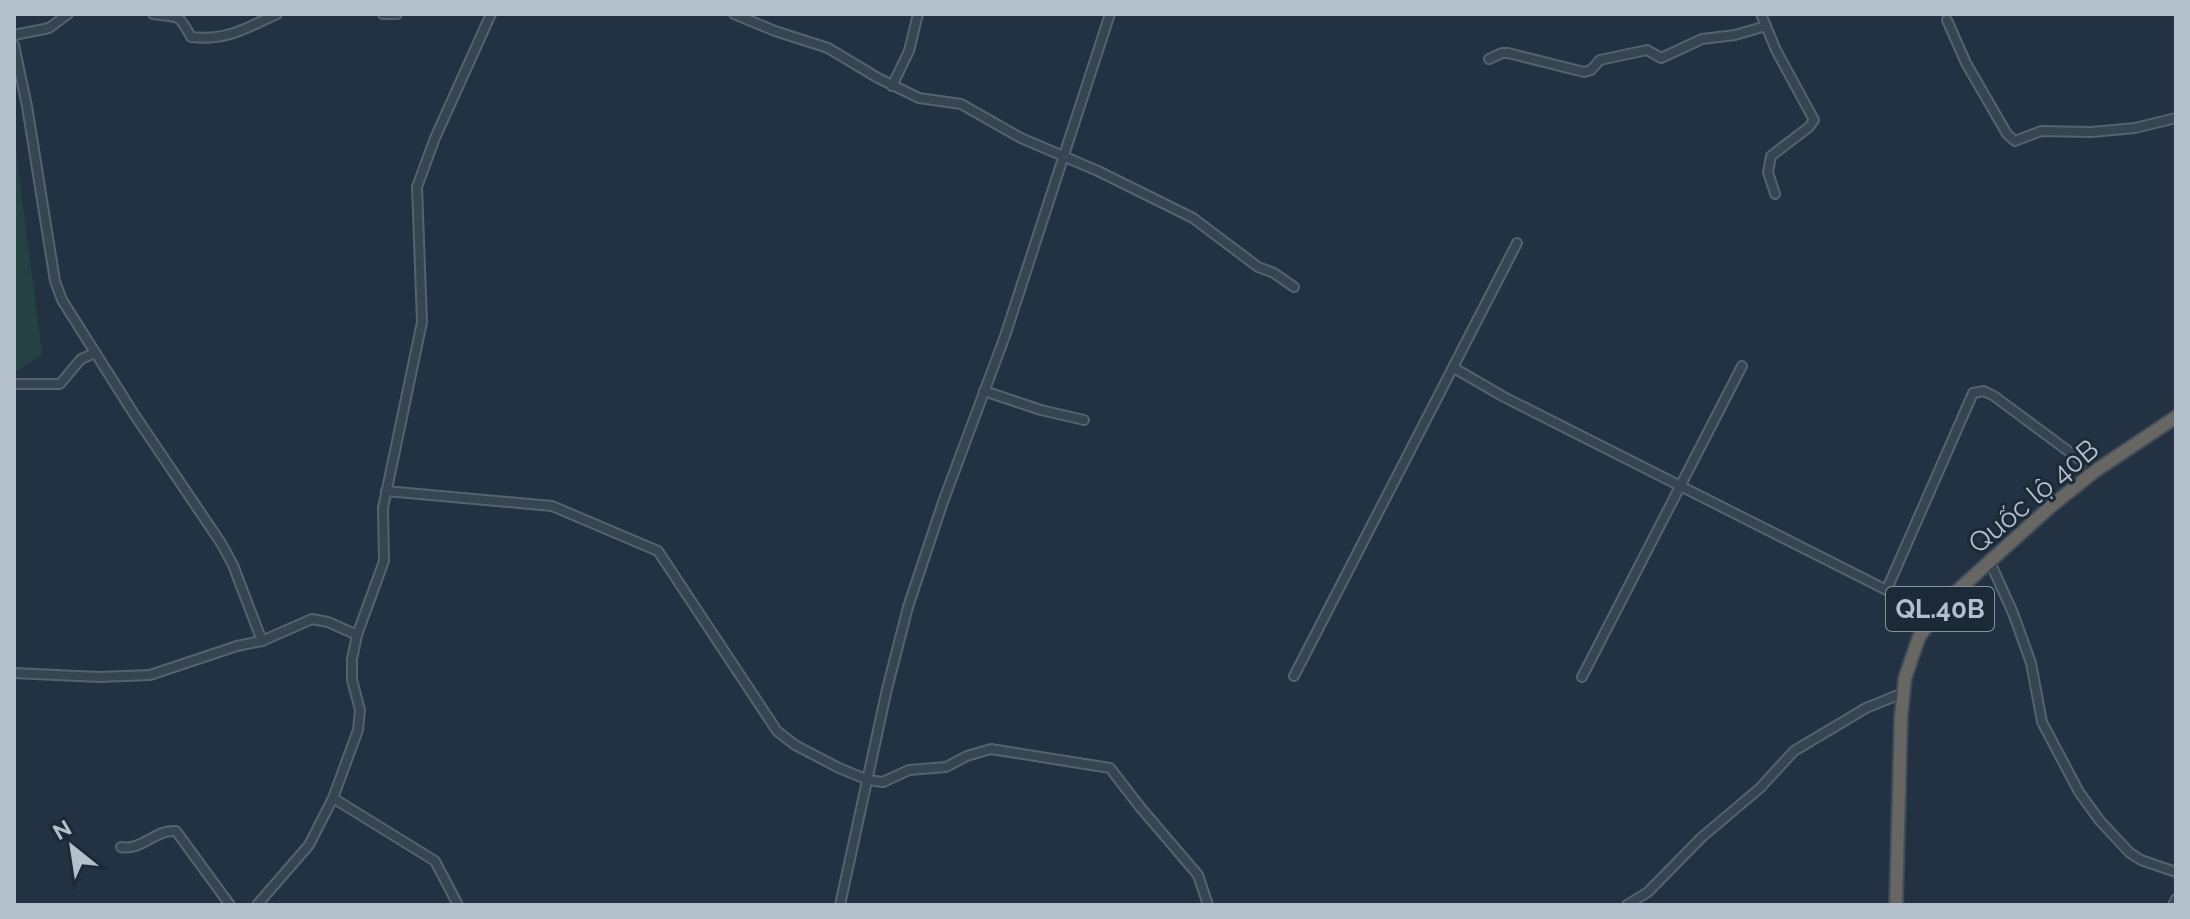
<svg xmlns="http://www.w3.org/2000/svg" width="2190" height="919" font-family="Raleway,sans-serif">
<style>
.green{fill:#254243}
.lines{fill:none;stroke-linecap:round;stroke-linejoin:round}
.minor-casing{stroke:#55626f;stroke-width:12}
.trunk-casing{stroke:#3f4c59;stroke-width:16}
.minor{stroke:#374452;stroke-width:8}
.trunk{stroke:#676662;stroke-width:12}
.labels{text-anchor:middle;stroke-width:6;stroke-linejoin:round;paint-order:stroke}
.shield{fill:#1c2937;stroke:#86929f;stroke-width:2}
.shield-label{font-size:26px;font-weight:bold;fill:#b4bfcc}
.street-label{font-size:28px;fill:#b4bfcc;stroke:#1c2937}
</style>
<rect width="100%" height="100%" fill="#223243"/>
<!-- green -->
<path class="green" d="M 14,136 L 42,354 L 14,373 Z"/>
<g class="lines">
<defs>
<g id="minor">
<path d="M 153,14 C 181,18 178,13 191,37 C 227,41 246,28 277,14"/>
<path d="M 383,14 L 397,14"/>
<path d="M 734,14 L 775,31 L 828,48 L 878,78 L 919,98 L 961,104 L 1021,138 L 1098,171 L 1193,218 L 1258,267 L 1274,273 L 1294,287"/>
<path d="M 1761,14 L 1776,50 L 1814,120 L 1809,127 L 1771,156 L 1768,172 L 1775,194"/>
<path d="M 1947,20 L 1966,63 L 2007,134 L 2015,141 L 2041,131 L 2092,132 L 2135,128 L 2176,118"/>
<path d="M 14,35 L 49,28 L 68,14"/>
<path d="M 14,45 L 27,106 L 55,281 L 62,300 L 134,414 L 221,543 L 233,565 L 262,641"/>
<path d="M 1489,59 L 1502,53 L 1508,53 L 1584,72 L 1591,70 L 1600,60 L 1647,50 L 1661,58 L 1702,39 L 1735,35 L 1766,26"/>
<path d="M 892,86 L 909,51 L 918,14"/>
<path d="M 1454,368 L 1504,397 L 1936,615"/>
<path d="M 14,384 L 60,384 L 81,359 L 95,353"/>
<path d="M 984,391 L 1041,410 L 1084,420"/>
<path d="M 386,491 L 552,506 L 658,551 L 777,731 L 795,745 L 839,768 L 868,780 L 883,782 L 909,770 L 946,767 L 967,756 L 991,749 L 1110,768 L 1140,807 L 1198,875 L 1208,905"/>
<path d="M 1990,562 L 2013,613 L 2031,663 L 2042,722 L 2079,792 L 2100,821 L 2130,853 L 2141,860 L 2176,872"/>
<path d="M 1887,589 L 1973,393 L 1984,391 L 1994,396 L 2095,471"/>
<path d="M 14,673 L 99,677 L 150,675 L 237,646 L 262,641 L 312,619 L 328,622 L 357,635"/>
<path d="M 1294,676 L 1517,243"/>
<path d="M 1582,677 L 1742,366"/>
<path d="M 333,798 L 435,861 L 458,905"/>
<path d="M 121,847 C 142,851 156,829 176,831 L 230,905"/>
<path d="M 257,905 L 309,845 L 333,798 L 358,730 L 360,710 L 352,680 L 352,659 L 357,635 L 384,561 L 383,508 L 422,322 L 417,187 L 435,138 L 491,14"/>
<path d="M 840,905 L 887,689 L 908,607 L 943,502 L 1005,336 L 1110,14"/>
<path d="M 1627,905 L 1648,892 L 1702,837 L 1760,788 L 1794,751 L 1866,708 L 1903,693"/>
<path d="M 2173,905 L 2176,899"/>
</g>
<path id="trunk" d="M 1896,905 L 1901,717 L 1905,678 L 1919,637 L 1946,601 L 2050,507 L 2095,471 L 2176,417"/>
</defs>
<!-- minor casing -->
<use href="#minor" class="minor-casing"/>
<!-- trunk casing -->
<use href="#trunk" class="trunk-casing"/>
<!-- minor -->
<use href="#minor" class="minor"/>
<!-- trunk -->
<use href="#trunk" class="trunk"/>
</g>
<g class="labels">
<!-- shield labels -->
<rect class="shield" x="1886" y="587" width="108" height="44" rx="6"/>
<g class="shield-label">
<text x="1940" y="618">QL.40B</text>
</g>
<!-- street labels -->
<g class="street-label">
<text transform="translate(2033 496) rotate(-40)" y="10">Quốc lộ 40B</text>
</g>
</g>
<!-- border -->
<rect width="2190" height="919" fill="none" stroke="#b4bfcc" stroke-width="32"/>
<!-- north arrow -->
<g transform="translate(72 847) rotate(330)" stroke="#1c2937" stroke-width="6" paint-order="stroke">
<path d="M0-6L14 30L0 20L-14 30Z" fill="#b4bfcc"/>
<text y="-12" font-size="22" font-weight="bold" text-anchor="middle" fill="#b4bfcc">N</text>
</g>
</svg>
